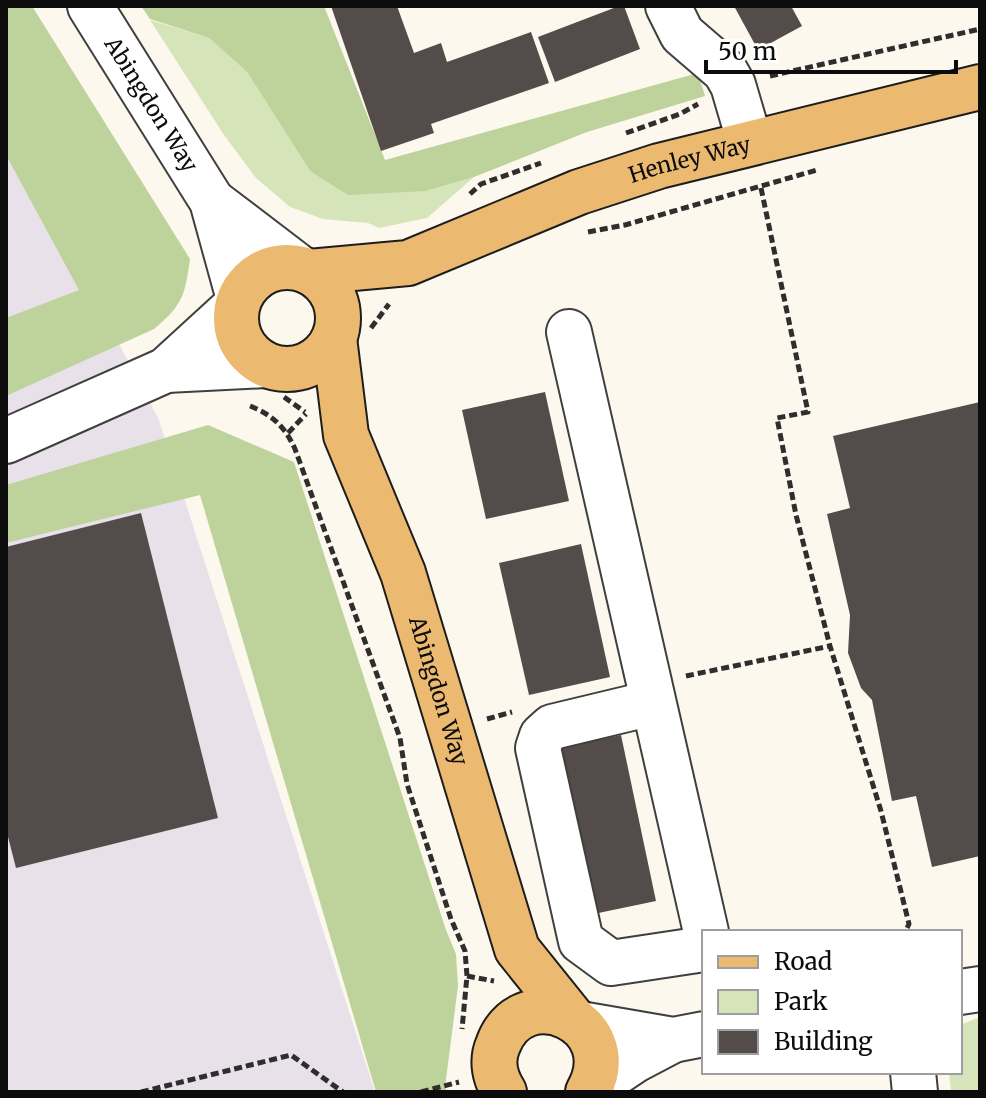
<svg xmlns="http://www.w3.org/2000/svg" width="986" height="1098" font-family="Merriweather,serif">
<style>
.industrial{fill:#e8e1ea}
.green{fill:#d6e4ba}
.forest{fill:#bdd39b}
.building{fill:#544c4a}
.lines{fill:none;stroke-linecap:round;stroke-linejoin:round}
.minor-casing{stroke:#3f3f3f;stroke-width:48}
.major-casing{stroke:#1d1d1d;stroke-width:48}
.path{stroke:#2e2e2e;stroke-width:5;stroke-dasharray:8 4;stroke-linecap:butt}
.minor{stroke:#fff;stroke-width:44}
.major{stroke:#ebba70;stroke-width:44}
.labels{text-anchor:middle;stroke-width:8;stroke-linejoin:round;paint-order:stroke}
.street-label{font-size:22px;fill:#0c0c0c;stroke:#fff}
</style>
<rect width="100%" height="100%" fill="#fdf8ed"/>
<!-- industrial -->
<path class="industrial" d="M 6,129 L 159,420 L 375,1092 L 6,1092 Z"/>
<!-- green -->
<g class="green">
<path d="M 150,20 L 209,38 L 247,72 L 310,171 L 426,191 L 474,177 L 427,218 L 379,228 L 368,223 L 323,219 L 290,207 L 256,178 L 224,135 Z"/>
<path d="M 980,1017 L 980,1086 L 977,1092 L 951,1092 L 949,1072 L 960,1072 L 960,1025 Z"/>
</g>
<!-- forest -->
<g class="forest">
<path d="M 6,6 L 32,6 L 190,259 C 185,295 183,305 154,329 L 6,396 L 6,318 L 79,290 L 6,155 Z"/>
<path d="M 141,6 L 324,6 L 385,160 L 698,73 L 705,96 L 587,132 L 474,177 L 426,191 L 348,195 L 310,171 L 247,72 L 209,38 L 150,19 Z"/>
<path d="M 208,425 L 294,462 L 446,930 L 456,954 L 458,986 L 445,1087 L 447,1092 L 376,1092 L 200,495 L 6,543 L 6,485 Z"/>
</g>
<!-- building -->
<g class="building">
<path d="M 331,6 L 397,6 L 414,53 L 441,43 L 447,62 L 531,32 L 549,83 L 431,124 L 434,133 L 381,151 Z"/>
<path d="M 619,6 L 624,6 L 640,49 L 555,82 L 538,37 Z"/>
<path d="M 734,6 L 791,6 L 802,26 L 758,50 Z"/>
<path d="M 545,392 L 569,501 L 486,519 L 462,410 Z"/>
<path d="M 980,402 L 980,856 L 932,867 L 916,796 L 892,801 L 872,700 L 861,688 L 848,653 L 850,615 L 827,514 L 850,508 L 833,436 Z"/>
<path d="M 141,513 L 218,818 L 16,868 L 6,829 L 6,547 Z"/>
<path d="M 581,544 L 610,677 L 529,695 L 499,563 Z"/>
<path d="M 621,735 L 656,901 L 584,916 L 549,750 Z"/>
</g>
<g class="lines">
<defs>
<g id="minor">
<path id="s1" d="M 90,6 L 212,201 L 239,299"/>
<path d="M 668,6 L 682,34 L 725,71 L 733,85 L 750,143"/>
<path d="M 212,201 L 300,268"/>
<path d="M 569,332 L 706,932"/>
<path d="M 166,370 L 266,365"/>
<path d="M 6,441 L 166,370 L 237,305"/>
<path d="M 652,703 L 552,727 L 542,736 L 538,748 L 581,941 L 611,963 L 704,949"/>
<path d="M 960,992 L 980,989"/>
<path d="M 580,1024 L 673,1040 L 704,1034"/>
<path d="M 913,1072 L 915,1092"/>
<path d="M 590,1090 L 635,1060 L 673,1040"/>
</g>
<g id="major">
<circle cx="287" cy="318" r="51"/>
<path id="s2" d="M 309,272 L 408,263 L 579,192 L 659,166 L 980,87"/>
<path id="s3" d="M 334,338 L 346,435 L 403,573 L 517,949 L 574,1020"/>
<path d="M 504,1092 C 495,1078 491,1061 498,1045 C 523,977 627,1022 588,1092"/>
</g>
</defs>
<!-- minor casing -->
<use href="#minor" class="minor-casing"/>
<!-- major casing -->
<use href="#major" class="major-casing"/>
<!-- path -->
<g class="path">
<path d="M 770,76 L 980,29"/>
<path d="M 626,133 L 680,114 L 698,104"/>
<path d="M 761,188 L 808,412 L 777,418 L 796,515 L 830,646 L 881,811 L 909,924 L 905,932"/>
<path d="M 470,194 L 481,184 L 541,163"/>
<path d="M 588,232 L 625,225 L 817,170"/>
<path d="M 371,328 L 389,304"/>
<path d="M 284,397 L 305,412"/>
<path d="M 250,406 C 273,415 285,427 295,449 L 400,738 L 407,784 L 451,919 L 465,951 L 467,976 L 462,1029"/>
<path d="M 288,433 L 306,414"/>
<path d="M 686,676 L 830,646"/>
<path d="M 487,719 L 512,712"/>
<path d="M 467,976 L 494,981"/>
<path d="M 141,1092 L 291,1055 L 343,1092"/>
<path d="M 421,1092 L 459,1082"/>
</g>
<!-- minor -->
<use href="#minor" class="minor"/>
<!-- major -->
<use href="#major" class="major"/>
</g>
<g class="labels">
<!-- street labels -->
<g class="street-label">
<text dy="8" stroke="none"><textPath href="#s1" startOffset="116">Abingdon Way</textPath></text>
<text dy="8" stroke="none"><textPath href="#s2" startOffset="400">Henley Way</textPath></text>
<text dy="8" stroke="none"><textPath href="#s3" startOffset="370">Abingdon Way</textPath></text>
</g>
</g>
<!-- border -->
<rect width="986" height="1098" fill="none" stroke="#0c0c0c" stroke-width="16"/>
<!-- legend -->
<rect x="702" y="930" width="260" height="144" fill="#ffffff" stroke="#9e9e9e" stroke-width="2"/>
<rect x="718" y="956" width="40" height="12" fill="#ebba70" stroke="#9e9e9e" stroke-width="2"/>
<text x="774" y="970" font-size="24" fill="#0c0c0c">Road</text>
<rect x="718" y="990" width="40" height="24" fill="#d6e4ba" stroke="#9e9e9e" stroke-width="2"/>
<text x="774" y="1010" font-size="24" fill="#0c0c0c">Park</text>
<rect x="718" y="1030" width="40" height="24" fill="#544c4a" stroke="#9e9e9e" stroke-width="2"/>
<text x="774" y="1050" font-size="24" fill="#0c0c0c">Building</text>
<!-- scale -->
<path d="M706 60v12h250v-12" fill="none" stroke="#0c0c0c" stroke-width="4"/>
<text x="718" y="60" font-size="24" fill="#0c0c0c" stroke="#ffffff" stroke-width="6" paint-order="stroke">50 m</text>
</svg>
